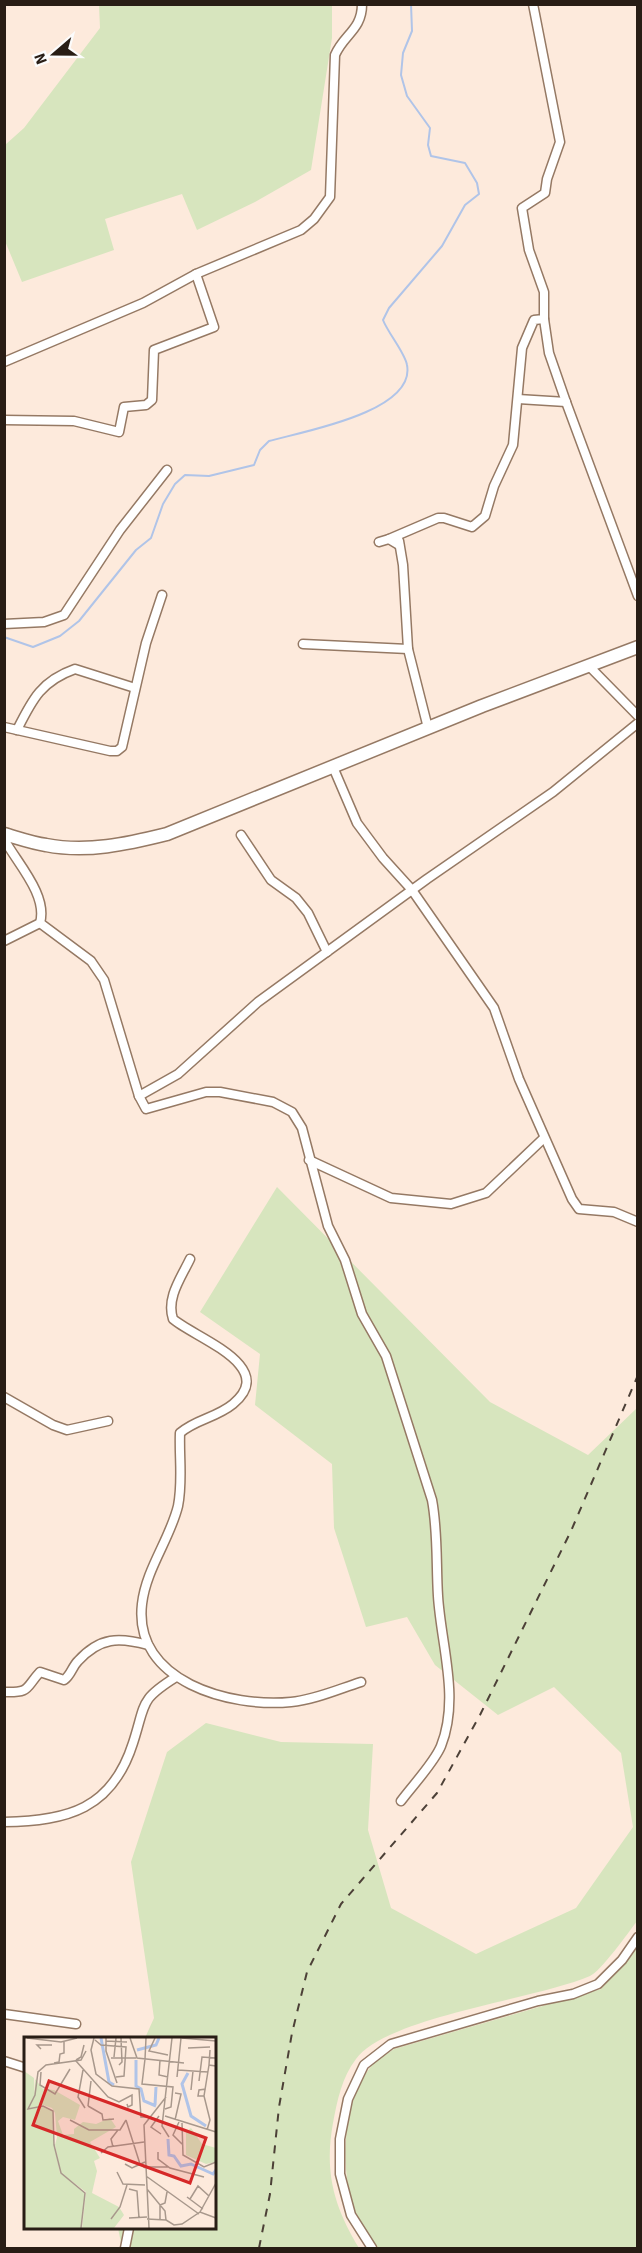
<svg xmlns="http://www.w3.org/2000/svg" width="642" height="2253" font-family="'Source Sans 3',sans-serif">
<style>
.green{fill:#d7e5be}
.lines{fill:none;stroke-linecap:round;stroke-linejoin:round}
.stream{stroke:#b0c4e8;stroke-width:2}
.street-casing{stroke:#957964;stroke-width:11}
.secondary-casing{stroke:#957964;stroke-width:15}
.street{stroke:#fff;stroke-width:8}
.secondary{stroke:#fff;stroke-width:12}
.rail{stroke:#4c4037;stroke-width:2;stroke-dasharray:8 8;stroke-linecap:butt}
.inset-river{fill:none;stroke:#b0c4e8;stroke-width:3}
.inset-road{fill:none;stroke:#a8988c;stroke-width:1.5}
.view{fill:#d62828;fill-opacity:0.15;stroke:#d62828;stroke-width:3}
.inset-edge{fill:none;stroke:#281d15;stroke-width:3}
</style>
<rect width="100%" height="100%" fill="#fdeadc"/>
<!-- green -->
<g class="green">
<path d="M 99,5 L 332,5 L 332,38 L 311,170 L 255,202 L 197,230 L 182,194 L 105,219 L 114,250 L 22,282 L 5,241 L 5,145 L 24,128 L 100,28 Z"/>
<path d="M 277,1187 L 490,1402 L 588,1455 L 637,1408 L 637,1921 C 629,1932 600,1972 590,1976 C 537,1999 386,2017 356,2059 C 342,2077 337,2101 333,2123 C 324,2172 334,2207 359,2248 L 122,2248 L 118,2228 L 214,2228 L 214,2038 L 145,2038 L 154,2018 L 131,1862 L 167,1752 L 206,1723 L 281,1742 L 373,1744 L 368,1830 L 391,1908 L 476,1954 L 576,1908 L 633,1827 L 621,1753 L 554,1687 L 498,1715 L 435,1665 L 407,1617 L 366,1627 L 334,1528 L 332,1464 L 255,1405 L 260,1354 L 200,1312 Z"/>
<path d="M 637,1946 L 637,2248 L 378,2248 C 371,2237 362,2225 356,2213 C 339,2173 342,2105 369,2069 C 374,2061 386,2055 394,2049 L 601,1989 Z"/>
</g>
<g class="lines">
<!-- stream -->
<path class="stream" d="M 4,637 L 33,647 L 60,636 L 79,621 L 136,550 L 151,538 L 163,504 L 175,484 L 185,475 L 209,476 L 254,465 L 260,450 L 269,441 C 301,432 416,412 407,365 C 405,353 388,333 383,320 L 389,308 L 442,246 L 465,205 L 479,194 L 477,183 L 465,163 L 431,156 L 428,145 L 430,128 L 407,96 L 401,75 L 403,53 L 412,31 L 411,4"/>
<defs>
<g id="street">
<path d="M 544,319 L 549,353 L 566,402 L 638,596"/>
<path d="M 4,362 L 143,303 L 196,274 L 301,230 L 314,219 L 330,197 L 335,55 C 344,34 362,30 362,4"/>
<path d="M 518,399 L 566,402"/>
<path d="M 4,420 L 74,421 L 119,432 L 124,407 L 146,405 L 152,400 L 154,350 L 214,327 L 196,274"/>
<path d="M 399,541 L 403,565 L 408,649 L 428,728"/>
<path d="M 379,542 L 389,539"/>
<path d="M 399,545 L 389,539 L 438,518 L 444,518 L 472,527 L 485,516 L 494,486 L 513,445 L 522,348 L 534,320 L 544,319 L 544,292 L 529,250 L 522,208 L 545,193 L 547,179 L 560,142 L 533,4"/>
<path d="M 4,624 L 44,622 L 64,615 L 120,530 L 167,470"/>
<path d="M 303,644 L 408,649"/>
<path d="M 588,665 L 638,716"/>
<path d="M 4,727 L 110,751 L 117,751 L 122,747 L 146,643 L 162,595"/>
<path d="M 17,730 C 32,700 41,681 75,669 L 135,688"/>
<path d="M 333,767 L 357,823 L 383,858 L 412,890 L 494,1008 L 519,1079 L 572,1199 L 579,1209 L 614,1212 L 638,1222"/>
<path d="M 241,835 L 271,880 L 296,898 L 308,913 L 327,952"/>
<path d="M 4,839 C 17,863 48,895 40,923 L 4,941"/>
<path d="M 40,923 L 91,961 L 104,980 L 139,1096 L 146,1109 L 206,1092 L 220,1092 L 273,1102 L 292,1112 L 302,1128 L 328,1226 L 345,1260 L 362,1314 L 386,1356 L 432,1500 C 438,1532 436,1564 438,1596 C 441,1645 460,1698 441,1746 C 434,1763 412,1786 401,1801"/>
<path d="M 139,1096 L 178,1074 L 258,1002 L 427,879 L 553,792 L 638,723"/>
<path d="M 309,1160 L 391,1198 L 451,1204 L 486,1193 L 544,1138"/>
<path d="M 190,1259 C 181,1278 166,1298 173,1319 C 195,1338 279,1366 233,1404 C 216,1418 196,1419 180,1433 C 179,1458 183,1481 178,1506 C 170,1539 146,1569 142,1604 C 133,1682 231,1708 291,1702 C 314,1700 339,1689 361,1682"/>
<path d="M 4,1397 L 53,1425 L 67,1430 L 108,1421"/>
<path d="M 4,1692 C 31,1693 25,1688 40,1672 L 64,1680 C 71,1675 72,1667 78,1661 C 100,1637 119,1637 148,1645"/>
<path d="M 4,1822 C 68,1821 112,1809 133,1743 C 146,1703 139,1700 176,1677"/>
<path d="M 4,2014 L 76,2024"/>
<path d="M 4,2061 L 26,2068"/>
<path d="M 125,2248 L 129,2228"/>
<path d="M 372,2248 L 351,2215 L 340,2174 L 340,2139 L 348,2099 L 364,2065 L 391,2044 L 538,2001 L 573,1994 L 598,1984 L 622,1960 L 638,1937"/>
</g>
<path id="secondary" d="M 4,834 C 18,838 32,843 46,845 C 87,853 127,844 167,834 L 482,706 L 638,647"/>
</defs>
<!-- street casing -->
<use href="#street" class="street-casing"/>
<!-- secondary casing -->
<use href="#secondary" class="secondary-casing"/>
<!-- street -->
<use href="#street" class="street"/>
<!-- secondary -->
<use href="#secondary" class="secondary"/>
<!-- rail -->
<path class="rail" d="M 259,2248 L 270,2194 L 279,2107 L 292,2033 L 307,1972 L 341,1904 L 437,1793 L 480,1715 L 571,1531 L 638,1375"/>
</g>
<!-- overview -->
<g transform="translate(24 2037)">
<rect width="192" height="192" fill="#fdeadc"/>
<path d="M 0,34 L 10,41 L 10,61 L 11,42 L 19,52 L 30,53 L 56,68 L 51,83 L 39,80 L 34,84 L 39,98 L 50,97 L 50,92 L 59,85 L 72,87 L 86,81 L 92,90 L 66,105 L 76,121 L 70,124 L 73,134 L 68,156 L 95,170 L 100,178 L 90,191 L 58,191 L 62,155 L 37,136 L 31,108 L 33,100 L 31,76 L 28,71 L 19,68 L 3,73 L 19,69 L 29,74 L 30,108 L 36,136 L 61,156 L 57,191 L 0,191 ZM 167,91 L 178,107 L 192,111 L 192,125 L 182,127 L 162,118 L 162,95 Z" fill="#d7e5be"/>
<path class="inset-river" d="M 77,1 L 85,45 L 90,48M 113,13 L 132,8 L 135,1M 112,23 L 112,49 L 117,52 L 120,64 L 132,69M 164,36 L 158,47 L 167,79 L 182,89M 131,68 L 132,50M 144,102 L 145,118 L 150,119 L 157,129 L 167,127 L 189,137 L 192,133"/>
<path class="inset-road" d="M 3,1 L 37,5 L 53,1M 70,1 L 67,13 L 72,37 L 88,49 L 115,52 L 117,80 L 123,80M 82,1 L 82,14 L 93,46M 106,1 L 113,21 L 160,26M 131,1 L 125,14 L 144,18M 158,1 L 192,4M 71,3 L 77,8 L 102,10 L 100,39 L 92,40M 82,4 L 103,5M 164,11 L 186,10M 17,12 L 13,8 L 28,8M 186,13 L 185,28 L 192,29M 90,20 L 92,1M 87,21 L 112,21M 121,22 L 118,47 L 149,50 L 147,70 L 141,72M 121,22 L 122,1M 52,23 L 57,20 L 60,8M 136,23 L 135,38 L 144,40M 52,24 L 84,60 L 95,65 L 108,58 L 108,68 L 104,70 L 103,67M 30,26 L 35,25 L 36,17 L 40,16 L 40,4M 95,28 L 98,25 L 97,1M 59,33 L 54,60 L 61,71M 154,33 L 184,35M 17,35 L 16,48 L 31,57 L 46,32M 153,40 L 157,1M 175,44 L 178,20 L 192,21M 167,53 L 169,34M 180,59 L 174,59 L 175,53 L 182,52M 64,69 L 78,77 L 79,83 L 90,82M 64,69 L 67,44M 135,79 L 127,90 L 137,97M 141,79 L 192,95M 46,83 L 65,93 L 96,93 L 102,83M 102,83 L 116,127 L 121,131M 151,83 L 157,57 L 151,56M 155,85 L 149,98 L 158,107M 158,86 L 159,118 L 180,130 L 192,125M 183,93 L 186,83 L 180,59 L 185,28M 145,100 L 138,89 L 148,1M 89,110 L 87,102 L 94,93M 134,115 L 134,122 L 146,131 L 180,140M 77,116 L 84,110 L 120,105M 101,127 L 108,131 L 121,125M 121,130 L 145,130M 93,135 L 99,147 L 121,148M 122,139 L 175,177M 105,152 L 113,154 L 115,181M 123,152 L 141,174 L 142,183 L 150,188 L 158,187 L 176,175 L 192,181M 163,160 L 179,172M 166,162 L 174,149 L 185,159M 176,175 L 192,146M 105,181 L 123,180M 87,182 L 96,170 L 103,148M 123,182 L 142,183M 136,183 L 136,168 L 141,166 L 143,155M 57,191 L 61,156 L 37,136 L 30,108 L 29,74 L 19,69 L 4,72 L 11,58 L 14,35 L 22,28 L 57,23 L 62,14M 125,191 L 120,88 L 142,60"/>
<path class="view" d="M 25,44 L 182,101 L 166,146 L 9,88 Z"/>
<rect width="192" height="192" class="inset-edge"/>
</g>
<!-- border -->
<rect width="642" height="2253" fill="none" stroke="#281d15" stroke-width="12"/>
<!-- north arrow -->
<g transform="translate(54 54) rotate(250)" stroke="#fcfcfc" stroke-width="4.5" paint-order="stroke">
<path d="M0-4.5L10 22L0 15L-10 22Z" fill="#281d15"/>
<text y="-9" font-size="16" font-weight="bold" text-anchor="middle" fill="#281d15">N</text>
</g>
</svg>
